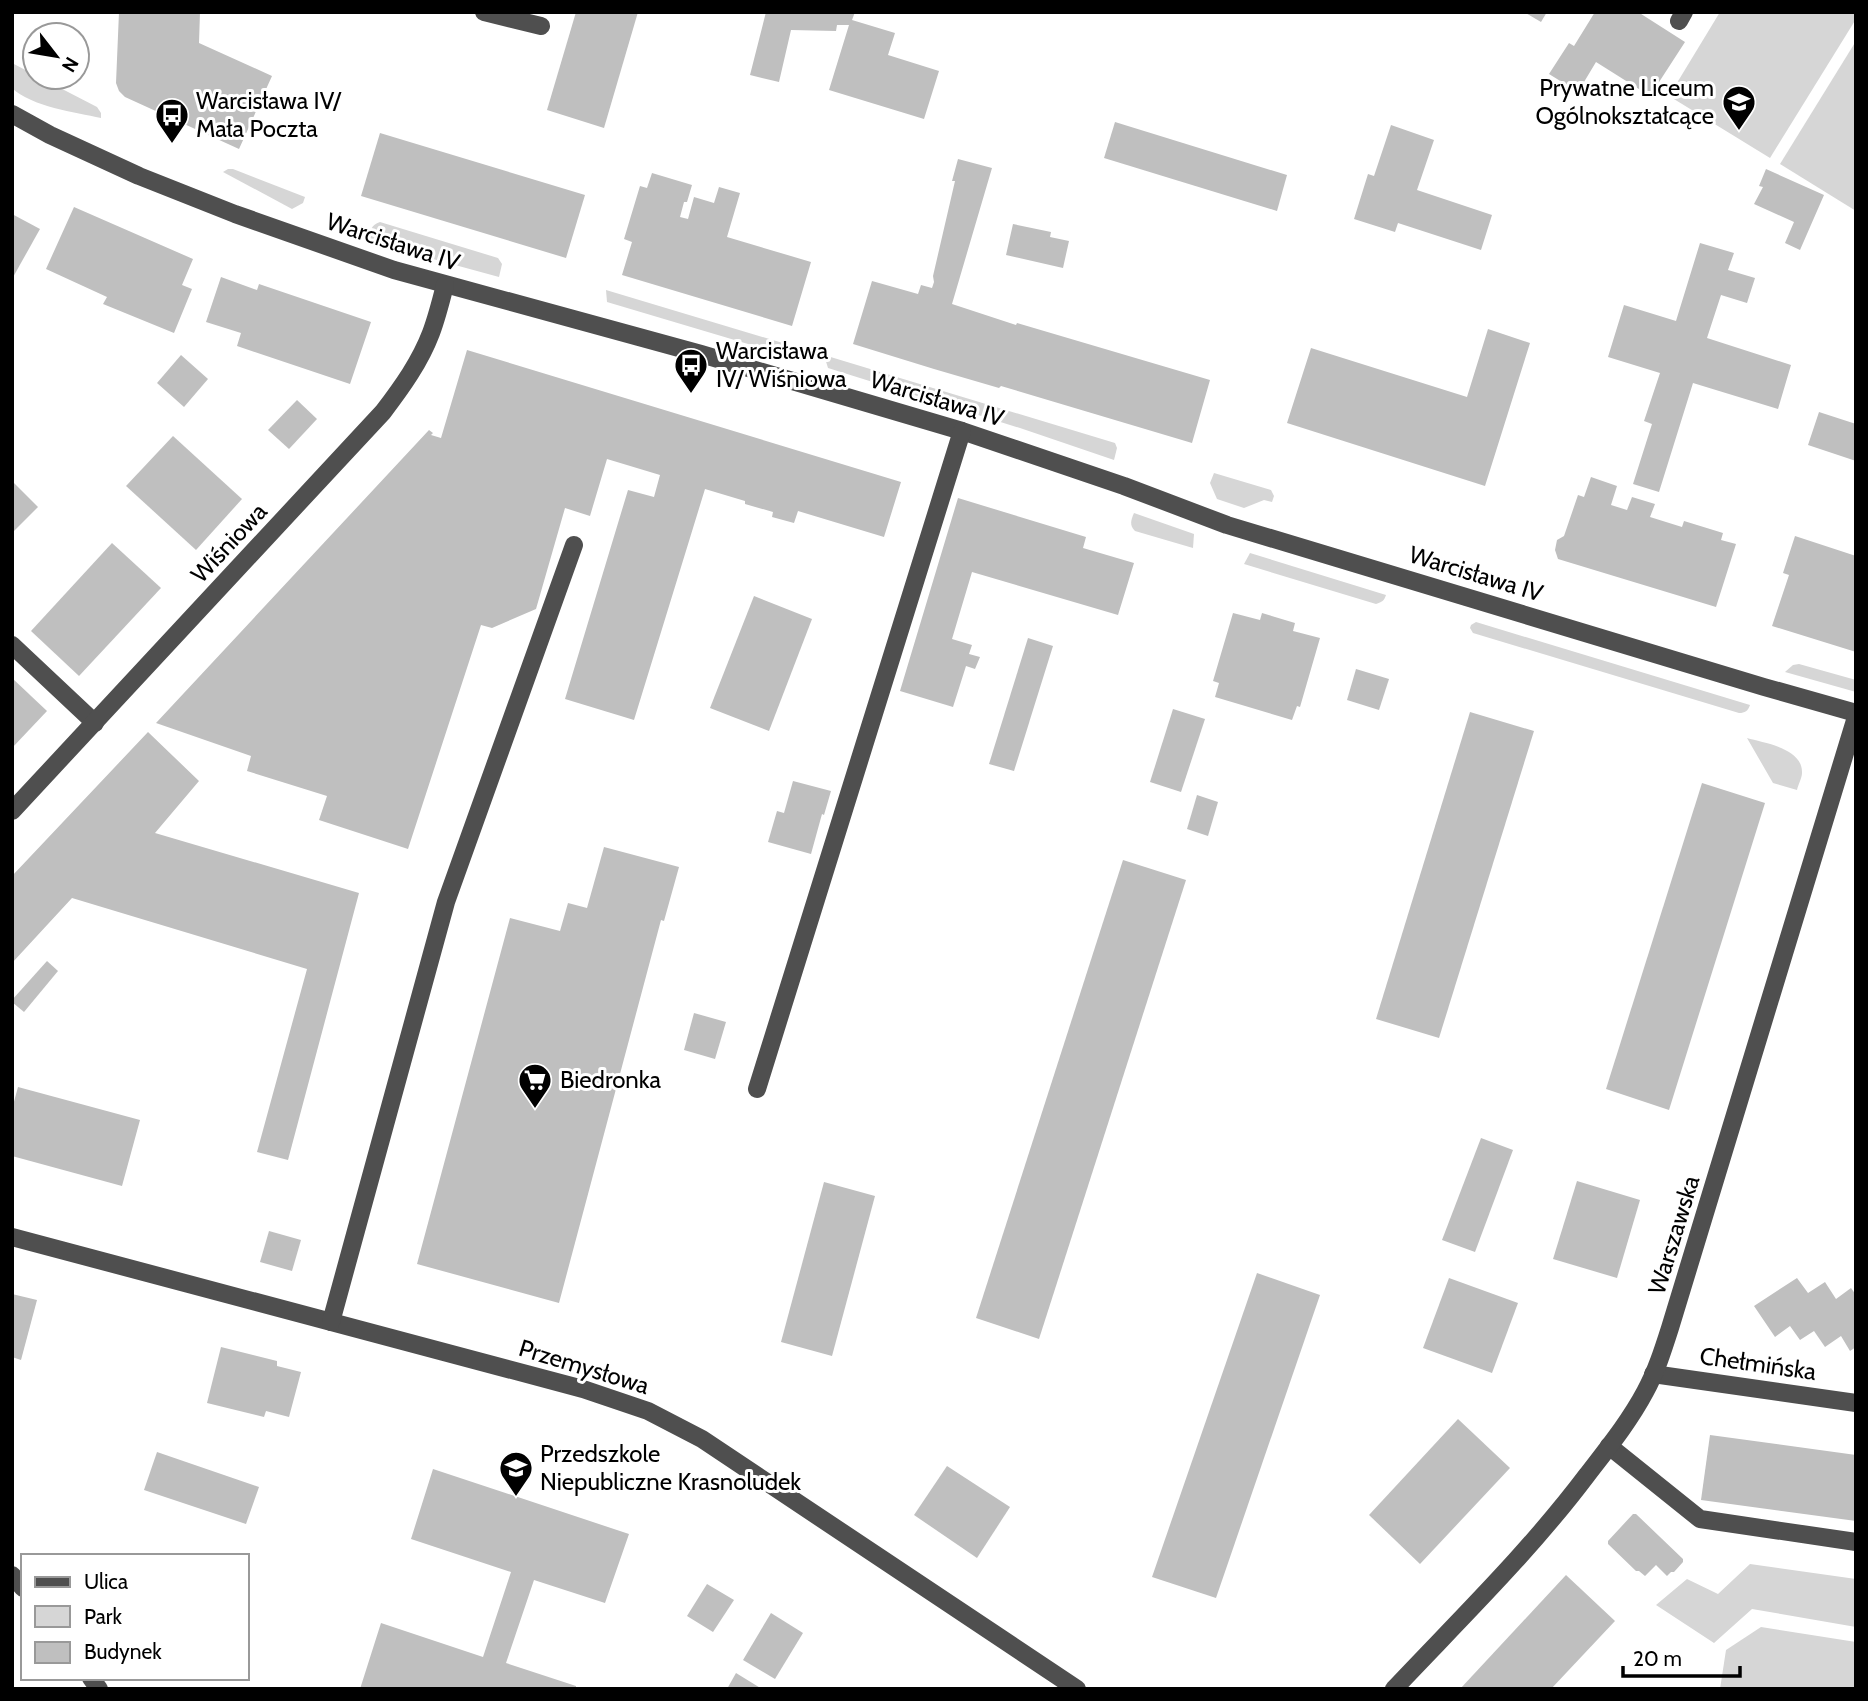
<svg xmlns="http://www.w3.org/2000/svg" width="1868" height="1701" font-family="Cabin,sans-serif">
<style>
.green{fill:#d6d6d6}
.building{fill:#bfbfbf}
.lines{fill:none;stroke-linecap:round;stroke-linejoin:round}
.minor{stroke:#4f4f4f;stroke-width:18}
.labels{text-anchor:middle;stroke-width:6;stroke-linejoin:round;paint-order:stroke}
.poi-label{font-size:24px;fill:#000;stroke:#fff;text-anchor:start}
.street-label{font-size:24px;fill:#000;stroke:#fff}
</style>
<rect width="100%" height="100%" fill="#fff"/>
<!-- green -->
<g class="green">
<path d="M 1720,12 L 1856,12 L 1856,19 L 1770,158 L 1669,96 Z"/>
<path d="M 1856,41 L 1856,211 L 1780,164 Z"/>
<path d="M 12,63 L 35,75 L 35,77 L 39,77 L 97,107 L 101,113 L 101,118 C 75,112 32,107 12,88 Z"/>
<path d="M 228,169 L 233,169 L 305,197 L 303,203 L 292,209 L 223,172 Z"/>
<path d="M 380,222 L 498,258 L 502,264 L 499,277 L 411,253 L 368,239 C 370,231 371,225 380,222 Z"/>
<path d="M 606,290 L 796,347 L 782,354 L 607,302 Z"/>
<path d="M 824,355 L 1115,443 L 1117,448 L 1114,460 L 1020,428 L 828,368 Z"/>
<path d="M 1214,473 L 1271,490 L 1274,496 L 1272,502 L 1264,500 L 1244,508 L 1217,499 L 1210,483 Z"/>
<path d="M 1134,513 L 1194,534 L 1193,548 L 1135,531 C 1129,525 1131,520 1134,513 Z"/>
<path d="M 1250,553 L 1386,595 C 1384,601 1382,602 1376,604 L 1244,564 Z"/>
<path d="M 1476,622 L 1750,705 C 1748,711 1745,713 1739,713 L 1473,633 L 1470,628 L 1471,625 Z"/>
<path d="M 1799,664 L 1856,680 L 1856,692 L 1785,672 L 1793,665 Z"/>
<path d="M 1747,738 C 1764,743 1803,748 1802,773 C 1802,778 1798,785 1797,790 L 1773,783 Z"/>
<path d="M 1750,1564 L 1856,1579 L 1856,1627 L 1752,1609 L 1714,1643 L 1656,1605 L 1687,1579 L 1718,1594 Z"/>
<path d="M 1761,1627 L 1856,1642 L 1856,1689 L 1720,1689 L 1726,1650 Z"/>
</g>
<!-- building -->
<g class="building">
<path d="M 119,12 L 200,12 L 199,43 L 272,76 L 239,149 L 125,97 L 119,91 L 116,83 Z"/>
<path d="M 576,12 L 638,12 L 604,128 L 547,110 Z"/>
<path d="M 766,12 L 855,12 L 852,20 L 895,33 L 888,55 L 939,71 L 924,119 L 829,90 L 849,25 L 837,25 L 836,31 L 791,30 L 779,82 L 750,75 Z"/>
<path d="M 1524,12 L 1547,12 L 1541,22 Z"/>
<path d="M 1595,12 L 1638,12 L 1685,42 L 1650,96 L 1596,62 L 1578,92 L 1549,74 L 1569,43 L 1574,46 Z"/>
<path d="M 1115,122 L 1287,175 L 1277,211 L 1104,158 Z"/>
<path d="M 1391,125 L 1434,140 L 1417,190 L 1492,215 L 1481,250 L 1398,223 L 1395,232 L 1354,219 L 1368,174 L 1374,176 Z"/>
<path d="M 380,133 L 585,195 L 566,258 L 361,196 Z"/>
<path d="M 958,159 L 992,168 L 952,304 L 1016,325 L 1017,323 L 1210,380 L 1192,443 L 1001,386 L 999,388 L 934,369 L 853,344 L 872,281 L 918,294 L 921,285 L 932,288 L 934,282 L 933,276 L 955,181 L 952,181 Z"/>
<path d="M 1766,169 L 1824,195 L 1800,250 L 1785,243 L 1794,222 L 1754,204 L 1763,187 L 1759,186 Z"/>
<path d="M 652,173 L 692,185 L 687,202 L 684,202 L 680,217 L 688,219 L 694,197 L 714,203 L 719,187 L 740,193 L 727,237 L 811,262 L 792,326 L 622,275 L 632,242 L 624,239 L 640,186 L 647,188 Z"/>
<path d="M 74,207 L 193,259 L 182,285 L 192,289 L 174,333 L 103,304 L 107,297 L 46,269 Z"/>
<path d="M 12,214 L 40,229 L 12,279 Z"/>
<path d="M 1013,224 L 1051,232 L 1050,237 L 1069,241 L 1063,268 L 1006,255 Z"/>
<path d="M 1700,243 L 1734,253 L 1728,270 L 1755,278 L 1747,303 L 1721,295 L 1707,338 L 1791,365 L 1778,409 L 1693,383 L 1659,492 L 1633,484 L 1652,424 L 1644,421 L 1660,373 L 1608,357 L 1624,305 L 1676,321 Z"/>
<path d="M 221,277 L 257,290 L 259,284 L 371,322 L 350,384 L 237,346 L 241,333 L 206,322 Z"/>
<path d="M 1488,329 L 1530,343 L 1485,486 L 1287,423 L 1311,348 L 1467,397 Z"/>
<path d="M 467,350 L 901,482 L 884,537 L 798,511 L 794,523 L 772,517 L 773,512 L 745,504 L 745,501 L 705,489 L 634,720 L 565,699 L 628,490 L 654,497 L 660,475 L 607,459 L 590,516 L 565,508 L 536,609 L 492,628 L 481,625 L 408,849 L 319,820 L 327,796 L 247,771 L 251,756 L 156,723 L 429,430 L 433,433 L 431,435 L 441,438 Z"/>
<path d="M 181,355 L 208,379 L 184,407 L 157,383 Z"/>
<path d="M 297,400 L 317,419 L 289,449 L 268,430 Z"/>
<path d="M 1819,412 L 1856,424 L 1856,461 L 1808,445 Z"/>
<path d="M 173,436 L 242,499 L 196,550 L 126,486 Z"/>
<path d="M 1591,477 L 1617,486 L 1611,505 L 1627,510 L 1632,497 L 1655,504 L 1650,517 L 1682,527 L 1684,521 L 1723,533 L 1721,540 L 1736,544 L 1716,607 L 1558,559 L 1555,550 L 1557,540 L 1564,536 L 1578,495 L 1584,497 Z"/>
<path d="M 12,481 L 38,507 L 12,533 Z"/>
<path d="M 958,498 L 1086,537 L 1083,548 L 1134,563 L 1118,615 L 972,572 L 952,639 L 972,645 L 969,654 L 980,657 L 975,669 L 966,666 L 953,707 L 900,691 Z"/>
<path d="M 1795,536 L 1856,556 L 1856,652 L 1772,626 L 1789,575 L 1783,573 Z"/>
<path d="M 112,543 L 161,588 L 79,676 L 31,631 Z"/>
<path d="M 754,596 L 812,619 L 769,731 L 710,708 Z"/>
<path d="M 1233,613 L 1260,620 L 1262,613 L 1295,623 L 1293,631 L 1320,638 L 1300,707 L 1297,706 L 1292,720 L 1215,697 L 1219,683 L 1213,681 Z"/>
<path d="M 1028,638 L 1053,646 L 1014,771 L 989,764 Z"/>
<path d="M 1356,669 L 1389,679 L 1379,710 L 1347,700 Z"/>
<path d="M 12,678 L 47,711 L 12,748 Z"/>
<path d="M 1173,709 L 1205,719 L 1181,792 L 1150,782 Z"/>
<path d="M 1470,712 L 1534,731 L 1439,1038 L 1376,1019 Z"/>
<path d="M 148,732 L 199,781 L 155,833 L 359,893 L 288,1160 L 257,1152 L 307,969 L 72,898 L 12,963 L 12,876 Z"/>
<path d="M 793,781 L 831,791 L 824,815 L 822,814 L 811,854 L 768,842 L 777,811 L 784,813 Z"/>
<path d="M 1702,783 L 1765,803 L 1669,1110 L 1606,1089 Z"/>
<path d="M 1197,795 L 1218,802 L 1208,836 L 1187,829 Z"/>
<path d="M 604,847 L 679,867 L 664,921 L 661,920 L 559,1303 L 417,1264 L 510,918 L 560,931 L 568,903 L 587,908 Z"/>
<path d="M 1123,860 L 1186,880 L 1039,1339 L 976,1318 Z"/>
<path d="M 47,961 L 58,971 L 24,1012 L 12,1002 L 12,1000 Z"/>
<path d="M 694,1013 L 726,1022 L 715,1059 L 684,1050 Z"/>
<path d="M 18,1087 L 140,1120 L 122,1186 L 12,1156 L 12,1109 Z"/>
<path d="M 1481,1138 L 1513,1150 L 1475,1252 L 1442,1240 Z"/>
<path d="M 1577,1181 L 1640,1200 L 1617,1278 L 1553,1259 Z"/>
<path d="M 824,1182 L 875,1196 L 832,1356 L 781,1342 Z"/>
<path d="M 269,1231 L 301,1240 L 292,1271 L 260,1262 Z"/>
<path d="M 1257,1273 L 1320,1295 L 1216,1598 L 1152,1577 Z"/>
<path d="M 1449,1278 L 1518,1303 L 1492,1373 L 1423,1348 Z"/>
<path d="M 1797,1278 L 1808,1293 L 1825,1282 L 1836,1299 L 1851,1288 L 1856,1295 L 1856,1347 L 1850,1351 L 1841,1336 L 1825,1347 L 1814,1331 L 1800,1340 L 1790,1326 L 1775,1337 L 1754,1306 Z"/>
<path d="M 12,1294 L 37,1300 L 21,1360 L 12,1357 Z"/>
<path d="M 221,1347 L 277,1361 L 277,1366 L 301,1372 L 289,1417 L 266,1411 L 264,1417 L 207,1403 Z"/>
<path d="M 1458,1419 L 1510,1468 L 1420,1564 L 1369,1515 Z"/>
<path d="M 1710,1435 L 1856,1455 L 1856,1521 L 1701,1500 Z"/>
<path d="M 157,1452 L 259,1487 L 246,1524 L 144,1490 Z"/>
<path d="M 947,1466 L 1010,1507 L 977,1558 L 914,1515 Z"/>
<path d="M 433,1469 L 629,1534 L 605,1603 L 534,1580 L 506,1663 L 576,1686 L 576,1689 L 360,1689 L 381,1623 L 483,1657 L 511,1572 L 411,1539 Z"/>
<path d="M 1633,1514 L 1636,1514 L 1683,1559 L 1683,1562 L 1674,1572 L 1671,1572 L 1667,1576 L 1656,1565 L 1645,1576 L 1639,1571 L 1636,1571 L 1608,1544 L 1608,1541 Z"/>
<path d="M 1566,1575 L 1615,1621 L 1551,1689 L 1460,1689 Z"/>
<path d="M 707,1584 L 734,1600 L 713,1632 L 687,1616 Z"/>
<path d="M 771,1613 L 803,1633 L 775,1679 L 743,1660 Z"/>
<path d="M 736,1673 L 762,1689 L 727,1689 Z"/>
</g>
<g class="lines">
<!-- minor -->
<g class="minor">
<path d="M 484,12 L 541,26"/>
<path d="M 1679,21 L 1684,12"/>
<path d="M 12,114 L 50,135 L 139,176 L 235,214 L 394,270 L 701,354 L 962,431 L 1124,486 L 1227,525 L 1764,687 L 1856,713"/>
<path d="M 12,645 L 95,723"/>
<path d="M 12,811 L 383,412 C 402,387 420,362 431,333 C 437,317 441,301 445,285"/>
<path d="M 757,1089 L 962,431"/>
<path d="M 12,1237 L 583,1389 L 648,1411 L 702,1439 L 1077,1689"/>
<path d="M 331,1322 L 446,902 L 574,545"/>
<path d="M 1653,1374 L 1856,1403"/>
<path d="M 1609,1446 L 1700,1519 L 1856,1542"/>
<path d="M 12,1575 L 23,1588"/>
<path d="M 91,1678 L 99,1689"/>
<path d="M 1394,1689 C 1460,1619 1529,1552 1587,1475 C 1607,1449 1629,1422 1645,1392 C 1656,1372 1663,1350 1670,1328 L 1856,717"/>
</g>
</g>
<!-- icons -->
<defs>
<symbol id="school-pin" viewBox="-11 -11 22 30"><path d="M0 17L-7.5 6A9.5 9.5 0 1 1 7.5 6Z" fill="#000" stroke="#fff"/><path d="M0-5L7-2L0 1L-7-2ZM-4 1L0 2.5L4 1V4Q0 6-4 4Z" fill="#fff"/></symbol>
<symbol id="bus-pin" viewBox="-11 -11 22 30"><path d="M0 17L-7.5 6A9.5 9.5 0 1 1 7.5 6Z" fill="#000" stroke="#fff"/><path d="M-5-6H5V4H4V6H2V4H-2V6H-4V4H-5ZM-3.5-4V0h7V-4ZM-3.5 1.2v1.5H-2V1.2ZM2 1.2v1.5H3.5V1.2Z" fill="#fff"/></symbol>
<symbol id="supermarket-pin" viewBox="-11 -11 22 30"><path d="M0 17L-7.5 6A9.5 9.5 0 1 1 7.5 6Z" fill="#000" stroke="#fff"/><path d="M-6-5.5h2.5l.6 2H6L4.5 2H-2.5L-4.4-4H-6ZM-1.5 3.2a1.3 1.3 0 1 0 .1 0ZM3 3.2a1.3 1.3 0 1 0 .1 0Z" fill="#fff"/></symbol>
</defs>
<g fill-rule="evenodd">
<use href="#school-pin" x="1720" y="83" width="38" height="52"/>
<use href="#bus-pin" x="153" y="96" width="38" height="52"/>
<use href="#bus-pin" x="672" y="346" width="38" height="52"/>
<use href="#supermarket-pin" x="516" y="1061" width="38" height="52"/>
<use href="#school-pin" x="497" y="1449" width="38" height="52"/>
</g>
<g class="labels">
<!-- poi labels -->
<g class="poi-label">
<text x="1714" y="96" text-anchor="end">Prywatne Liceum<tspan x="1714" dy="28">Ogólnokształcące</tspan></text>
<text x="196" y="109">Warcisława IV/<tspan x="196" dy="28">Mała Poczta</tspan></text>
<text x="716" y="359">Warcisława<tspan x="716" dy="28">IV/ Wiśniowa</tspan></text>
<text x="560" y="1088">Biedronka</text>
<text x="540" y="1462">Przedszkole<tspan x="540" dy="28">Niepubliczne Krasnoludek</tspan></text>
</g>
<!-- street labels -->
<g class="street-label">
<text transform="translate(393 242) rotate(18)" y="8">Warcisława IV</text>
<text transform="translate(937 399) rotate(17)" y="8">Warcisława IV</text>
<text transform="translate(229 543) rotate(-47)" y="8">Wiśniowa</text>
<text transform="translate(1476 574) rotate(17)" y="8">Warcisława IV</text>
<text transform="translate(1674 1235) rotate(-73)" y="8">Warszawska</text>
<text transform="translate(1758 1364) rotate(8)" y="8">Chełmińska</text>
<text transform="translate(584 1367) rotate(17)" y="8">Przemysłowa</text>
</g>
</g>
<!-- border -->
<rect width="1868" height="1701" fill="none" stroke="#000000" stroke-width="28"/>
<!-- legend -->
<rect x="21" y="1554" width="228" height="126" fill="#ffffff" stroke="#999999" stroke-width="2"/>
<rect x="35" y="1577" width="35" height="10" fill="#4f4f4f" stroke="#999999" stroke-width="2"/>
<text x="84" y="1589" font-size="21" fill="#000000">Ulica</text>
<rect x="35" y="1606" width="35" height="21" fill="#d6d6d6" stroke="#999999" stroke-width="2"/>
<text x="84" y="1624" font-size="21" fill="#000000">Park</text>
<rect x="35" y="1642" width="35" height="21" fill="#bfbfbf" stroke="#999999" stroke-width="2"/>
<text x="84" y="1659" font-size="21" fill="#000000">Budynek</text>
<!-- north arrow -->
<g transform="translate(56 56) rotate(121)"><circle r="33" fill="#ffffff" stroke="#999999" stroke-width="2"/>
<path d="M0-5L12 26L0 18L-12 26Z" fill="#000000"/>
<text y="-10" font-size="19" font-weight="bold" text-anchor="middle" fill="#000000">N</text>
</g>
<!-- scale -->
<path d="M1623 1666v10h117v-10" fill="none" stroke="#000000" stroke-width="3.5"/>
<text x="1633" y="1666" font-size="21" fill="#000000" stroke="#ffffff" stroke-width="5" paint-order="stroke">20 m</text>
</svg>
